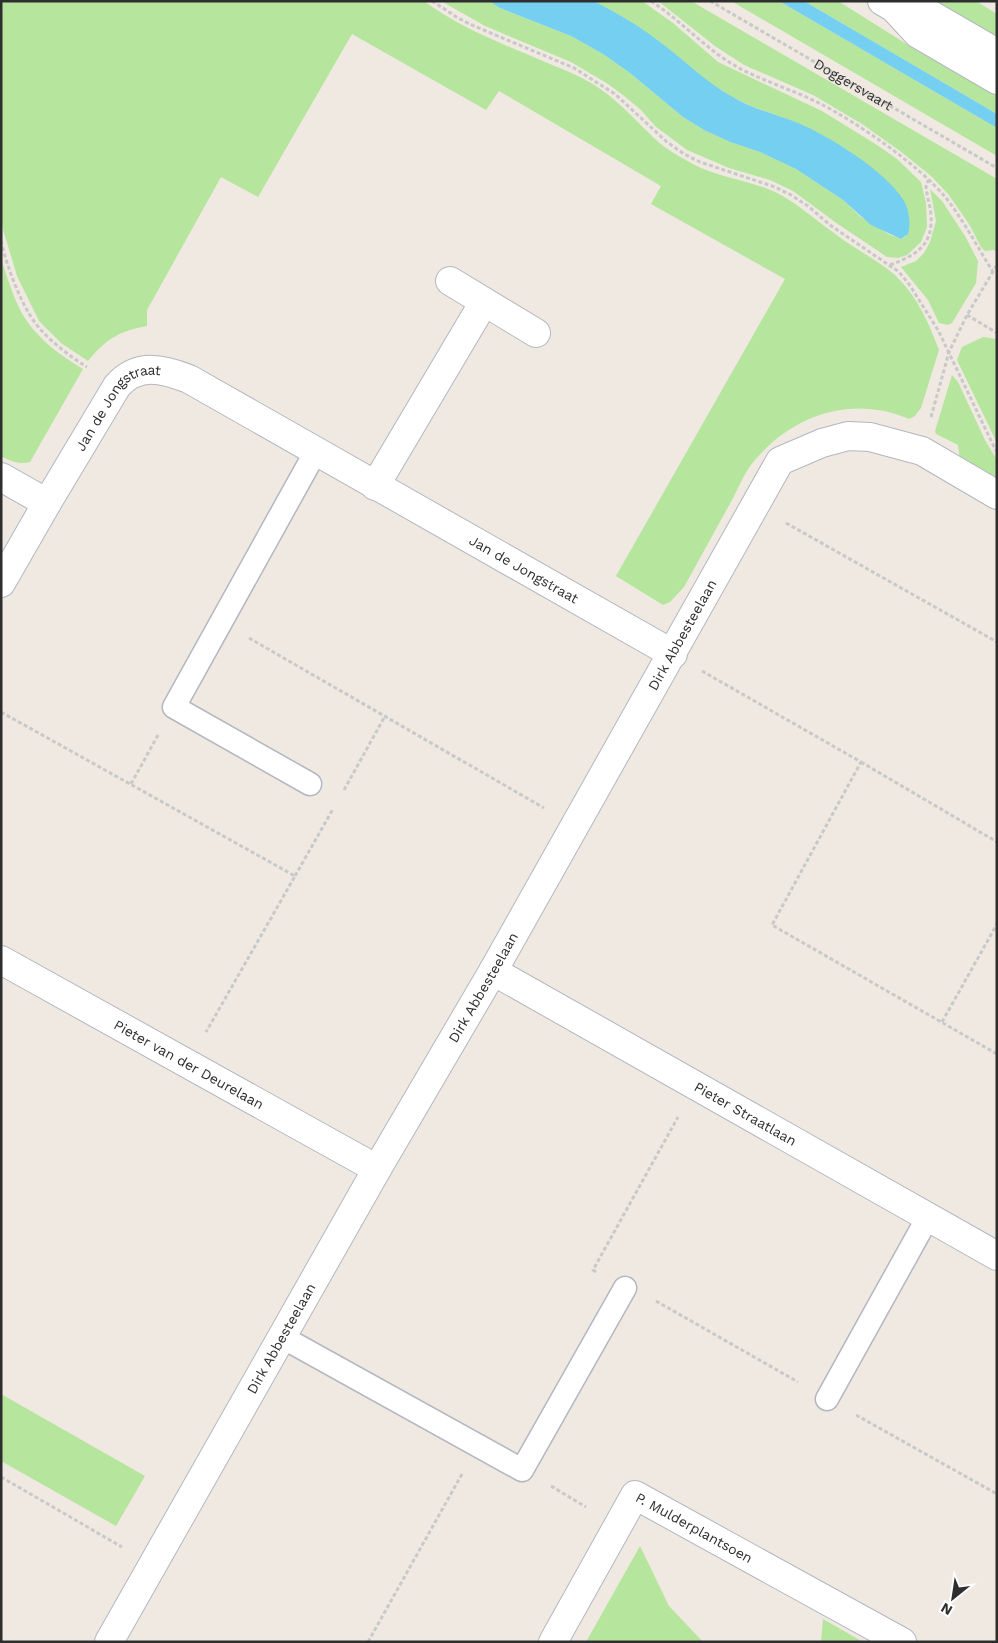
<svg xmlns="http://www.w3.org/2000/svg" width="998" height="1643" font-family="'Work Sans',sans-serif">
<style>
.green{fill:#b6e59e}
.water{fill:#75cff0}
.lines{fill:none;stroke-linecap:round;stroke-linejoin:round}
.service-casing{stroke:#b4b7c1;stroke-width:25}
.pedestrian-casing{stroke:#b4b7c1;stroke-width:30}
.minor-casing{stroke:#b4b7c1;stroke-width:30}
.tertiary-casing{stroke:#b4b7c1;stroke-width:30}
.path{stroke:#c9c9c9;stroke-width:3;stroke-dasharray:4 2.5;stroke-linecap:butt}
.service{stroke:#fff;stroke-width:22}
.pedestrian{stroke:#fff;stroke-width:28}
.minor{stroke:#fff;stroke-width:28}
.tertiary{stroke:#fff;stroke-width:28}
.labels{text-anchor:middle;stroke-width:5;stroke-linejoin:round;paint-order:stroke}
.street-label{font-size:14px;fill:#2e2e2e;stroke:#fff}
</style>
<rect width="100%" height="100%" fill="#efe9e1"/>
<!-- green -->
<g class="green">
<path d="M 1,1 L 424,1 C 459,27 498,42 538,59 C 557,67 576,74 593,84 C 617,99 635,120 655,139 C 666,149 680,157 693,164 C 719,178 749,180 775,192 C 797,203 814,219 834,233 C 852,247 872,257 890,271 C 915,291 928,321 939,350 L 921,408 L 915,416 L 909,419 C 853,395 794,414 755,460 C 745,471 739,487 732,500 C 716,529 700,558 684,587 L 670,602 L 663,605 L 616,576 L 785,279 L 651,204 L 661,186 L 499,91 L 486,110 L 352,34 L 258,197 L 221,177 L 147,310 L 147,326 C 119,331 106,339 88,361 L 61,343 L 39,321 L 17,276 L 2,226 Z"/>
<path d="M 441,1 L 489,1 L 500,8 L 571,36 L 603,54 L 630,73 L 683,117 L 704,130 L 730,142 L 760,152 L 796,169 L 843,200 L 861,217 L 888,234 L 901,239 L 905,237 L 909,229 L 908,213 L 849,151 L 797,123 L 751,106 L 732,97 L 707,81 L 656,39 L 626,19 L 594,1 L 642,1 L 673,23 L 718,62 L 822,111 L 877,145 L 897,159 L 921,182 L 926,203 L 927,227 L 921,242 L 907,255 L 898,258 L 887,257 L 835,222 L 793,191 L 770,180 L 729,168 L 687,150 L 655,126 L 641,110 L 623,95 L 608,84 L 571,62 L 485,26 Z"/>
<path d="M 658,1 L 691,1 L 997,179 L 996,251 L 993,250 L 985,251 L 981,247 L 969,224 L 948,194 L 931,176 L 900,151 L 862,124 L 813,95 L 744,65 L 715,46 Z"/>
<path d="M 731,1 L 779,1 L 997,128 L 997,156 Z"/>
<path d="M 804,1 L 838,1 L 916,50 L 997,96 L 997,114 Z"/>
<path d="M 928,1 L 976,1 L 997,14 L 997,40 Z"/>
<path d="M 930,189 L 942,201 L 965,236 L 978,261 L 976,283 L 952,323 L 948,325 L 939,323 L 928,300 L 901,267 L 916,261 L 924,253 L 930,242 L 936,221 Z"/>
<path d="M 1,259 C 9,281 15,306 29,324 C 43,343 63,357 83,369 L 30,462 C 19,465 11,461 1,456 Z"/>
<path d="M 983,337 L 997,339 L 997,443 L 957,360 L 962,347 Z"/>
<path d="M 952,375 L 958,382 L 985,440 L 997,460 L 997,482 L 960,462 L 958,445 L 936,434 L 935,431 Z"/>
<path d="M 1,1394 L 145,1476 L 116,1526 L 1,1461 Z"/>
<path d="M 640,1546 L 669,1606 L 703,1642 L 586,1642 Z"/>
<path d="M 823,1619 L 863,1642 L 821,1642 Z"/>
</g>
<!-- water -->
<g class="water">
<path d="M 489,1 L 594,1 C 615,12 636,24 656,39 C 681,57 703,80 731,96 C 752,109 775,114 798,123 C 829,136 886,171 904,201 C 909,210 911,224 908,234 L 901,239 L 871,225 L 843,200 L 796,169 L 760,152 L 730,142 L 704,130 L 683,117 L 630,73 L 603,54 L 571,36 L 500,8 Z"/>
<path d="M 779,1 L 804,1 L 997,114 L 997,128 Z"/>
</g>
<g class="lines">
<defs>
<g id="service">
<path d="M 310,784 L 174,707 L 316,451"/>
<path d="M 282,1337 L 522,1470 L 625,1288"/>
<path d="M 827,1399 L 928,1217"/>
</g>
<g id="pedestrian">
<path id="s2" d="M 553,1642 L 635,1495 L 902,1642"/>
</g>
<g id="minor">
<path d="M 450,281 L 536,333"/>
<path d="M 1,477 L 47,503"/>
<path d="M 375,486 L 484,302"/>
<path id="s3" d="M 1,583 L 47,503 L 117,386 C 138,362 163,369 189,379 L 673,654"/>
<path id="s4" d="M 1,960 L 377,1169"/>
<path id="s5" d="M 493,971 L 997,1256"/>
<path id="s6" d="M 109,1642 L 377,1169 L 493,971 L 780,461 L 822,443 L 848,436 L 870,437 L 922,451 L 997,495"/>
</g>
<g id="tertiary">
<path d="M 882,1 L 894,8 L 918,34 L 997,80"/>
<path d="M 894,8 L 928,13 L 997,53"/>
</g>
</defs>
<!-- service casing -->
<use href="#service" class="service-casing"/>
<!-- pedestrian casing -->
<use href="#pedestrian" class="pedestrian-casing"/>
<!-- minor casing -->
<use href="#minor" class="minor-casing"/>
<!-- tertiary casing -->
<use href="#tertiary" class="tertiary-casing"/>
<!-- path -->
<g class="path">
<path d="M 432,1 L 458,18 L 474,26 L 574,68 L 615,94 L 667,142 L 684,154 L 700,162 L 775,187 L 791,195 L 808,206 L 830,225 L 899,272 L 909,284 L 938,330 L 996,451"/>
<path d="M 651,1 C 680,20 703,46 732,64 C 759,80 791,89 819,103 C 858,123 919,165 946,198 C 964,221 978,248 993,272"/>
<path id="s1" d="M 710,1 L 997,168"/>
<path d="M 1,241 C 7,267 23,312 42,331 C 55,345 71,357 87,367"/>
<path d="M 890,265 C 916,255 933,246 931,215 C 930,204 926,194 926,184 L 929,180"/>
<path d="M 967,315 L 997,333"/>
<path d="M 931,417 L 949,352 L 967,315 L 997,265"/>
<path d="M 786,523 L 997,642"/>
<path d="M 249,638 L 544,808"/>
<path d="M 702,671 L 861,762 L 772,925 L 997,1054"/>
<path d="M 1,712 L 295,876 L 206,1032"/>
<path d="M 861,762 L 997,842"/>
<path d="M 131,784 L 158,735"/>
<path d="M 344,790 L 385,716"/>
<path d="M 295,876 L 333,809"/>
<path d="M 942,1022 L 997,924"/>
<path d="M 596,1272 L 593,1270 L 678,1117"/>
<path d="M 656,1301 L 798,1382"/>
<path d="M 856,1415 L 997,1494"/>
<path d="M 1,1477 L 122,1547"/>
<path d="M 551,1486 L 586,1507"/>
<path d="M 368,1642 L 462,1474"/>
</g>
<!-- service -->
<use href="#service" class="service"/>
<!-- pedestrian -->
<use href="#pedestrian" class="pedestrian"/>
<!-- minor -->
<use href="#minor" class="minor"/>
<!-- tertiary -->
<use href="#tertiary" class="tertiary"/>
</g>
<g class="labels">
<!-- street labels -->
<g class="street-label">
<text dy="5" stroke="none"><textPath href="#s1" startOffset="166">Doggersvaart</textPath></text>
<text dy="5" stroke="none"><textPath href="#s3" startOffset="216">Jan de Jongstraat</textPath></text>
<text dy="5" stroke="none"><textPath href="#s3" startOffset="692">Jan de Jongstraat</textPath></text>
<text dy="5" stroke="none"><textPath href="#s6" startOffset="1159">Dirk Abbesteelaan</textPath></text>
<text dy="5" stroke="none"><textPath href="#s6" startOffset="754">Dirk Abbesteelaan</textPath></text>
<text dy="5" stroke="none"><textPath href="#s4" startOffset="215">Pieter van der Deurelaan</textPath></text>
<text dy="5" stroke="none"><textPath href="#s5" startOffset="290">Pieter Straatlaan</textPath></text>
<text dy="5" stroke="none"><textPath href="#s6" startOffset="349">Dirk Abbesteelaan</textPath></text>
<text dy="5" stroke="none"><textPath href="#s2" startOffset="236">P. Mulderplantsoen</textPath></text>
</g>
</g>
<!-- border -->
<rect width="998" height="1643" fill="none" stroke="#2e2e2e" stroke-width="5"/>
<!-- north arrow -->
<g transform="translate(953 1598) rotate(210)" stroke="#ffffff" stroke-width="4" paint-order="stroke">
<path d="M0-4L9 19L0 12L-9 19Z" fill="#2e2e2e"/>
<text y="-8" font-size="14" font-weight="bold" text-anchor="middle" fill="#2e2e2e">N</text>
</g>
</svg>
